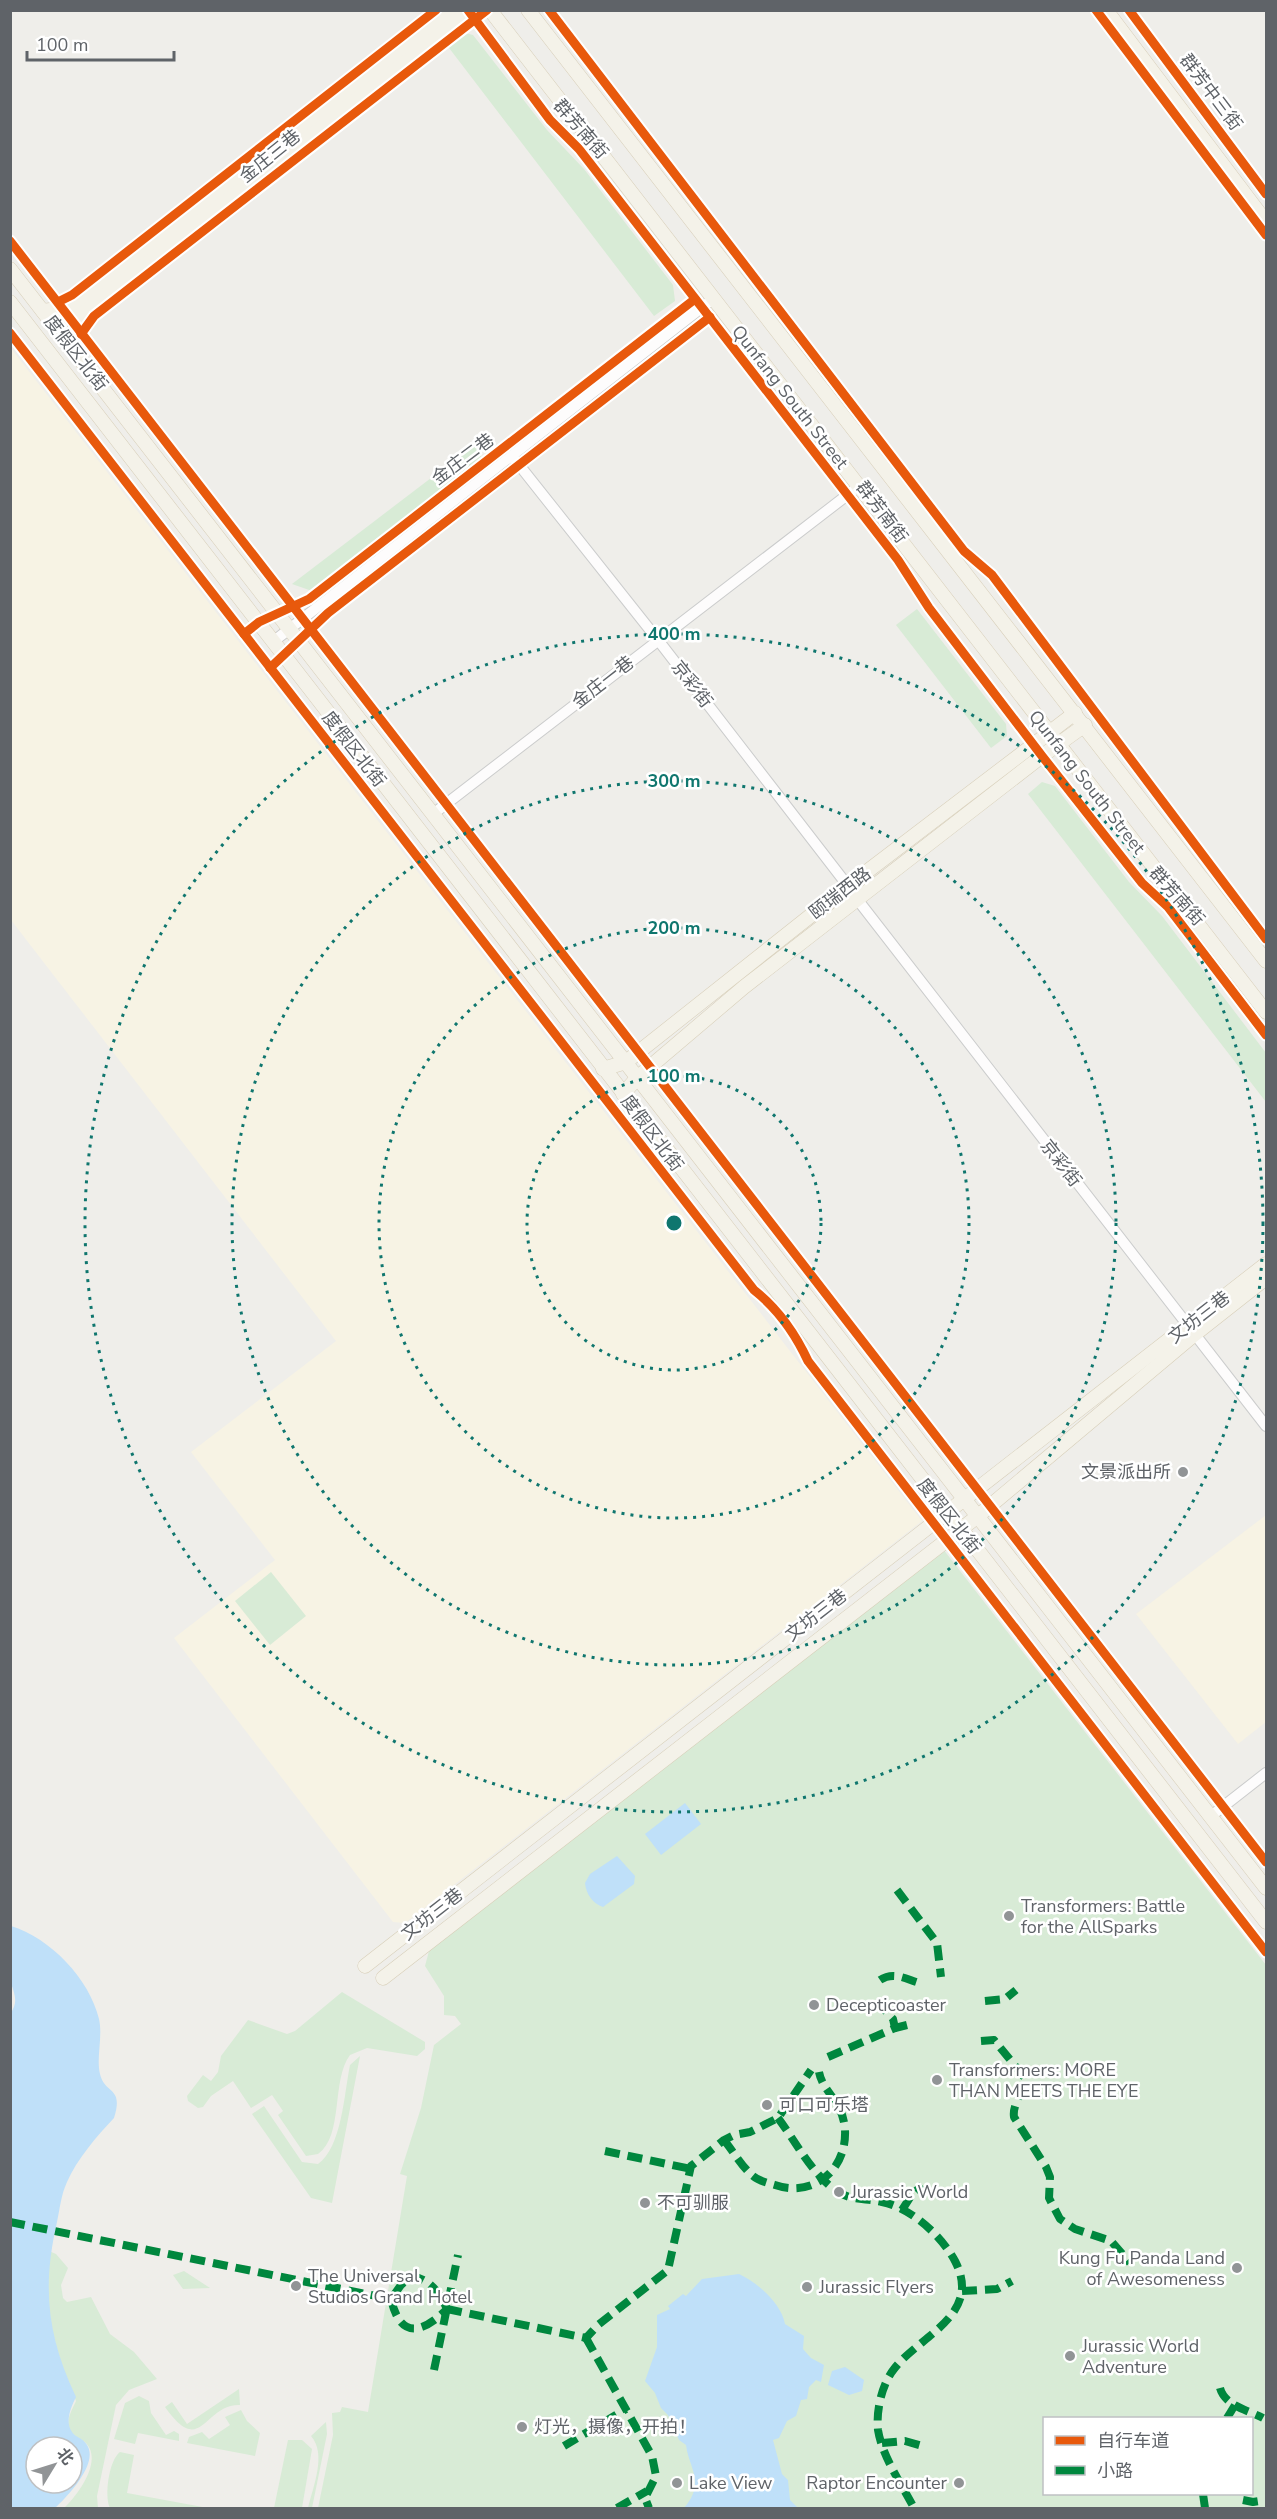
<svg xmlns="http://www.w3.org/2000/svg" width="1277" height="2519" font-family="'Nunito Sans','Noto Sans SC',sans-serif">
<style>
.commercial{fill:#f7f3e4}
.green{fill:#d8ebd6;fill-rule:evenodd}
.water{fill:#bfe0f9;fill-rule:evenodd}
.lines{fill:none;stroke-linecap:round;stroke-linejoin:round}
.minor-casing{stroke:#cbcccc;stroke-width:12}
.major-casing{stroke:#d7ceb8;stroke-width:15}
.minor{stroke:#fdfcfc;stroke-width:10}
.major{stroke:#f4f2e9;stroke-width:14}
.quiet{stroke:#00873e;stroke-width:8;stroke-dasharray:15 8;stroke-linecap:butt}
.cycleway-casing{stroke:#fff;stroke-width:13}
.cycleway{stroke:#e8590c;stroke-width:9}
.ring{fill:none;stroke:#0f766e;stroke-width:3;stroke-dasharray:3 6}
.poi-dot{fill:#919496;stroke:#fff;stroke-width:2}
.labels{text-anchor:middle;stroke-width:5;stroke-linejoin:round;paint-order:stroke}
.street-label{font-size:18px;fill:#5f6368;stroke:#fff}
.poi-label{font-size:18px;fill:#5f6368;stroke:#fff;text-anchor:start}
.centre{fill:#0f766e;stroke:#fff;stroke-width:3}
.ring-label{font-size:18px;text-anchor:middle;font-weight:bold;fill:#0f766e;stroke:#fff;stroke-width:5;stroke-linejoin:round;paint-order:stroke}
</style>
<rect width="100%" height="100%" fill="#efeeea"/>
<!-- commercial -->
<g class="commercial">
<path d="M 10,347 L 922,1521 L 405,1923 L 393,1922 L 174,1638 L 275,1560 L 191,1452 L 336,1341 L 11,920 Z"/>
<path d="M 1266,1515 L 1266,1722 L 1238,1744 L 1136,1614 Z"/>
</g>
<!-- green -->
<g class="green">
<path d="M 461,32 L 473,35 L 547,130 L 584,169 L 673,285 L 675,301 L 654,316 L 446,44 Z"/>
<path d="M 477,443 L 480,447 L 481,457 L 312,591 L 292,584 Z"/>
<path d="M 917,609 L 1006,724 L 1007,736 L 991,748 L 896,625 Z"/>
<path d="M 1042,782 L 1055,786 L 1129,882 L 1162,916 L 1266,1053 L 1266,1102 L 1028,794 Z"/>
<path d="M 943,1549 L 1266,1965 L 1266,2508 L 318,2508 L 333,2435 L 332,2413 L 340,2412 L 342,2407 L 368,2412 L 407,2176 L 400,2174 L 421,2108 L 434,2045 L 461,2024 L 455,2016 L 444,2015 L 444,1996 L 425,1966 L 429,1951 ZM 1044,2418 L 1252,2418 L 1252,2494 L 1044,2494 Z"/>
<path d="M 271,1572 L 306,1616 L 270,1645 L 235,1601 Z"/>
<path d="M 342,1992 L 425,2042 L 425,2049 L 417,2056 L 367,2048 L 350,2055 C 331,2080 344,2136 318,2154 L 306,2156 L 278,2115 L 283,2111 L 272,2095 L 251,2108 L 233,2081 L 211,2096 L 203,2107 L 198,2108 L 188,2101 L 187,2096 L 203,2075 L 211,2081 L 218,2072 L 221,2056 L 248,2020 L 287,2034 L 295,2031 Z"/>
<path d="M 360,2056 L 332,2203 L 311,2198 L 252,2114 L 264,2106 L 302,2162 L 318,2164 C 342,2147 344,2094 350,2065 Z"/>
<path d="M 49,2251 L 56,2254 L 68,2268 L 61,2285 L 63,2298 L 67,2302 L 91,2297 L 110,2334 L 134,2352 L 157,2379 L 129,2390 L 116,2405 L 97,2496 L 98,2508 L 64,2508 C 78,2495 103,2461 86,2443 C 81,2438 71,2436 69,2428 C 66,2419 73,2408 76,2401 C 54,2348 43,2310 49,2251 Z"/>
<path d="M 184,2271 L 210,2288 L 183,2289 L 173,2275 Z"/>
<path d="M 239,2389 L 240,2405 C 203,2404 202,2459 165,2407 L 172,2402 L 187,2424 Z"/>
<path d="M 139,2396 L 149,2401 L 151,2413 L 166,2435 L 174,2431 L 179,2434 L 179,2441 L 138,2433 L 135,2444 L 114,2439 L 125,2403 Z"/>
<path d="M 241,2410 L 247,2421 L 260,2433 L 255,2456 L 187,2443 L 189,2437 L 202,2432 L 209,2439 L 230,2425 L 225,2417 Z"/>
<path d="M 326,2422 L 327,2434 L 312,2508 L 308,2508 C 313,2487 327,2454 311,2436 Z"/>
<path d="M 288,2440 L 302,2440 L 312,2449 L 302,2508 L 274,2508 Z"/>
<path d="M 120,2452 L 134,2455 L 127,2493 L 208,2508 L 110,2508 C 104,2496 109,2460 120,2452 Z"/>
</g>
<!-- water -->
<g class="water">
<path d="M 685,1803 L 701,1824 L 661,1855 L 645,1834 Z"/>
<path d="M 617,1856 L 635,1876 L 634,1884 L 603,1907 C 593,1904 586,1894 585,1883 L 590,1874 Z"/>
<path d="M 11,1926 C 50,1938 89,1978 99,2019 C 103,2037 96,2058 100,2074 C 105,2095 124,2086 114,2118 C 97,2136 77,2159 67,2182 C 61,2195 60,2208 57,2222 C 42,2287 47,2336 76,2397 C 70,2409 63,2426 76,2436 C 81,2439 84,2440 87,2445 C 99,2463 68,2496 55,2508 L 11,2508 L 10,2014 C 20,2001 13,1992 10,1979 C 8,1963 10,1943 11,1926 ZM 36,2447 L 72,2447 L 72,2483 L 36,2483 Z"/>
<path d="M 739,2274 C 758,2283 781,2303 785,2324 L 804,2336 L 803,2349 L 811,2358 L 824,2365 L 821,2382 L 816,2380 L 809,2387 L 807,2399 L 801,2400 L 796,2416 L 787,2421 L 779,2438 L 773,2440 L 782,2474 L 788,2480 L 790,2500 L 798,2508 L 684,2508 C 706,2482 689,2469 686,2445 L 679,2440 L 668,2415 L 661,2408 L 655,2393 L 645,2381 L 657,2347 L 657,2315 L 670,2309 L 668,2306 L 683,2294 L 686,2296 L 702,2279 Z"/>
<path d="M 845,2367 L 864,2380 L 862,2391 L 849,2395 L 828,2385 L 832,2371 Z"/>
</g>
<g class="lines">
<defs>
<g id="minor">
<path d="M 512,456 L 658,640 L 848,886"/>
<path d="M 274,641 L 714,298"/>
<path d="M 433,814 L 859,486"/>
<path d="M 857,899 L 1266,1426"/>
<path d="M 1211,1816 L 1266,1773"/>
</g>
<g id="major">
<path d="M 490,10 L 1266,1012"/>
<path d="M 528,10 L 1266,961"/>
<path d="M 1106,10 L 1266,222"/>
<path d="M 10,269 L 1266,1888"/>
<path d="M 10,302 L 1266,1922"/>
<path d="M 43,311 L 72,307 L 453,10"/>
<path d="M 69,344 L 78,317 L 472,10"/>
<path d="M 603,1069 L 626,1062 L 848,886 L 1075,713"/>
<path d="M 623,1094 L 638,1077 L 744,987 L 1042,756 L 1085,725"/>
<path d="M 365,1966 L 1266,1264"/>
<path d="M 383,1978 L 978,1516 L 1195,1334 L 1266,1278"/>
</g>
</defs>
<!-- minor casing -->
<use href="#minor" class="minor-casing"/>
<!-- major casing -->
<use href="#major" class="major-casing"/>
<!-- minor -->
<use href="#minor" class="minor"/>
<!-- major -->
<use href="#major" class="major"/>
<!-- quiet -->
<g class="quiet">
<path d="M 897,1890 L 937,1943 L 941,1977"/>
<path d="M 880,1980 C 895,1970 908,1981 924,1984"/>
<path d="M 985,2001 L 1005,1999 L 1016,1990"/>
<path d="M 895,2028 L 907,2025"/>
<path d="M 981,2041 L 994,2040 L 1025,2078 C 1024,2092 1012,2104 1014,2117 L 1046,2167 L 1050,2177 L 1049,2198 L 1060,2219 L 1075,2229 L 1111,2241 L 1130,2263"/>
<path d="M 828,2057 L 895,2028 L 893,2019 L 881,2006"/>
<path d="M 778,2118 C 796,2142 813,2176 838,2192 C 853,2201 866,2198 882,2202 C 911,2208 941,2235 955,2261 C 983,2315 920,2335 894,2369 C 882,2384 876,2410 878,2430 C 882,2456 902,2485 914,2508"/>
<path d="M 724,2140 C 733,2151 742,2167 753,2176 C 759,2181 768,2183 775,2185 C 813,2198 847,2170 845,2130 C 843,2100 823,2093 819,2072"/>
<path d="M 605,2151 L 691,2169"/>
<path d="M 902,2210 L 911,2196 L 922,2185"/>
<path d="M 10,2222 L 391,2299 C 400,2339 422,2334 447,2309 C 439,2292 430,2279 411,2276 L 401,2285 L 391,2299"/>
<path d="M 962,2291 L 997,2289 L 1012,2281"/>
<path d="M 447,2309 L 586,2338 L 598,2325 L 668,2270 L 691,2166 L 724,2140 L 734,2135 L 750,2132 L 778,2118 L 811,2070"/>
<path d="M 586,2338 L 652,2456 L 656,2476 L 645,2498 L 649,2508"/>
<path d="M 434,2370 L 458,2255"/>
<path d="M 1220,2388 C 1225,2406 1248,2410 1263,2418"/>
<path d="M 1227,2418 L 1235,2405"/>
<path d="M 882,2443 L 905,2441 L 926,2447"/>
<path d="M 564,2446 L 626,2409"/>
<path d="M 1203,2494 L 1205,2508"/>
<path d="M 1243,2500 L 1253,2502 L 1266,2500"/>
<path d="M 617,2508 L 647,2491"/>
</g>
<defs>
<g id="cycleway">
<path d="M 468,10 L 550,120 L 579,149 L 898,560 L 929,608 L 1042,756 L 1142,883 L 1168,907 L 1266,1035"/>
<path d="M 549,10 L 964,551 L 992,575 L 1266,939"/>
<path d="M 1096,10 L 1266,235"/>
<path d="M 1129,10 L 1266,194"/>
<path d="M 10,241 L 1266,1862"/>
<path d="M 58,302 L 72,295 L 436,10"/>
<path d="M 10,333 L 754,1290 C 778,1309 795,1333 808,1361 L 1266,1952"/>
<path d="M 81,334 L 94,316 L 487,10"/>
<path d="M 244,634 L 259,622 L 309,599 L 695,299"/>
<path d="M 270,668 L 328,613 L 710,317"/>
</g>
</defs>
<!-- cycleway casing -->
<use href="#cycleway" class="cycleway-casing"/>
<!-- cycleway -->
<use href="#cycleway" class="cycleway"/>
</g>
<!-- distance rings -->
<g class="ring">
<circle cx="674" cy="1223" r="147"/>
<circle cx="674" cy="1223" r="295"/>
<circle cx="674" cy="1223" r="442"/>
<circle cx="674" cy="1223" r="589"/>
</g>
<!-- markers -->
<g class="poi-dot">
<circle cx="1183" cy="1472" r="6"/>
<circle cx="1009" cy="1916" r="6"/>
<circle cx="814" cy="2005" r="6"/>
<circle cx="937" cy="2080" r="6"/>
<circle cx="767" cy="2105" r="6"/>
<circle cx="839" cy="2192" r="6"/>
<circle cx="645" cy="2203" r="6"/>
<circle cx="1237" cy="2268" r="6"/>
<circle cx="296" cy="2286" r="6"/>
<circle cx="807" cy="2287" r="6"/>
<circle cx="1070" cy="2356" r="6"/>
<circle cx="522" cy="2427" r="6"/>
<circle cx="677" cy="2483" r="6"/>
<circle cx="959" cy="2483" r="6"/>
</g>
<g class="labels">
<!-- street labels -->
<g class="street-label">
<text transform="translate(1211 92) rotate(53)" y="6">群芳中三街</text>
<text transform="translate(581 129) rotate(49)" y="6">群芳南街</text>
<text transform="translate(270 156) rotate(-39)" y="6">金庄三巷</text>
<text transform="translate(76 353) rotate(52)" y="6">度假区北街</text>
<text transform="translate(790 397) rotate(52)" y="6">Qunfang South Street</text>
<text transform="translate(463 459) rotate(-37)" y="6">金庄二巷</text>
<text transform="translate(882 512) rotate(53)" y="6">群芳南街</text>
<text transform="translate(603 682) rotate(-38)" y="6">金庄一巷</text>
<text transform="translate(692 684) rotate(52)" y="6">京彩街</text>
<text transform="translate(354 749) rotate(52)" y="6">度假区北街</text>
<text transform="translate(1087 782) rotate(52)" y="6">Qunfang South Street</text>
<text transform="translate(840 893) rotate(-38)" y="6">颐瑞西路</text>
<text transform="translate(1177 896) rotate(48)" y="6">群芳南街</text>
<text transform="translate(652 1133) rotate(53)" y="6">度假区北街</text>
<text transform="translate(1061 1163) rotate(52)" y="6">京彩街</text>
<text transform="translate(1199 1317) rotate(-38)" y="6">文坊三巷</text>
<text transform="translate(949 1516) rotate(52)" y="6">度假区北街</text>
<text transform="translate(816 1615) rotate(-38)" y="6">文坊三巷</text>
<text transform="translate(432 1914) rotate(-38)" y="6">文坊三巷</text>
</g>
<!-- poi labels -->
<g class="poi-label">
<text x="1171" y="1478" text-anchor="end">文景派出所</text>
<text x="1021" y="1912">Transformers: Battle<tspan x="1021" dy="21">for the AllSparks</tspan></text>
<text x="826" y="2011">Decepticoaster</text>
<text x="949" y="2076">Transformers: MORE<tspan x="949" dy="21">THAN MEETS THE EYE</tspan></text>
<text x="779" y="2111">可口可乐塔</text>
<text x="851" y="2198">Jurassic World</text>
<text x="657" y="2209">不可驯服</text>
<text x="1225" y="2264" text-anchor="end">Kung Fu Panda Land<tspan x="1225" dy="21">of Awesomeness</tspan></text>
<text x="308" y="2282">The Universal<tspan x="308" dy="21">Studios Grand Hotel</tspan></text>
<text x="819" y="2293">Jurassic Flyers</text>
<text x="1082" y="2352">Jurassic World<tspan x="1082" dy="21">Adventure</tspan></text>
<text x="534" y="2433">灯光，摄像，开拍！</text>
<text x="689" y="2489">Lake View</text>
<text x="947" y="2489" text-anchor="end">Raptor Encounter</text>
</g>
</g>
<circle cx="674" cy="1223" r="9" class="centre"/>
<g class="ring-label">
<text x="674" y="640">400 m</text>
<text x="674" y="787">300 m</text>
<text x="674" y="934">200 m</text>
<text x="674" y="1082">100 m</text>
</g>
<!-- border -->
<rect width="1277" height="2519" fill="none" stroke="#5f6368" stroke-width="24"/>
<!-- legend -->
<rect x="1043" y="2417" width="210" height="78" fill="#ffffff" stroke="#bfc1c3" stroke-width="1.5"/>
<rect x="1055" y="2436" width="30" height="9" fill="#e8590c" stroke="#bfc1c3" stroke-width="1.5"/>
<text x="1097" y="2447" font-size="18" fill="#5f6368">自行车道</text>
<rect x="1055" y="2466" width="30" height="9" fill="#00873e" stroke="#bfc1c3" stroke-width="1.5"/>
<text x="1097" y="2477" font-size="18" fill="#5f6368">小路</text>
<!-- north arrow -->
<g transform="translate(54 2465) rotate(52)"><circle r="28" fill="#ffffff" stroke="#bfc1c3" stroke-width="1.5"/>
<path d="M0-4.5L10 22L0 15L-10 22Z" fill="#919496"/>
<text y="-9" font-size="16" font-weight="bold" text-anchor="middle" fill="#5f6368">北</text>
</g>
<!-- scale -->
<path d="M27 51v9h147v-9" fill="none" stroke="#5f6368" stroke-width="3"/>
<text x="36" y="51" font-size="18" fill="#5f6368" stroke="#ffffff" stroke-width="4.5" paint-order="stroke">100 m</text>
</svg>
